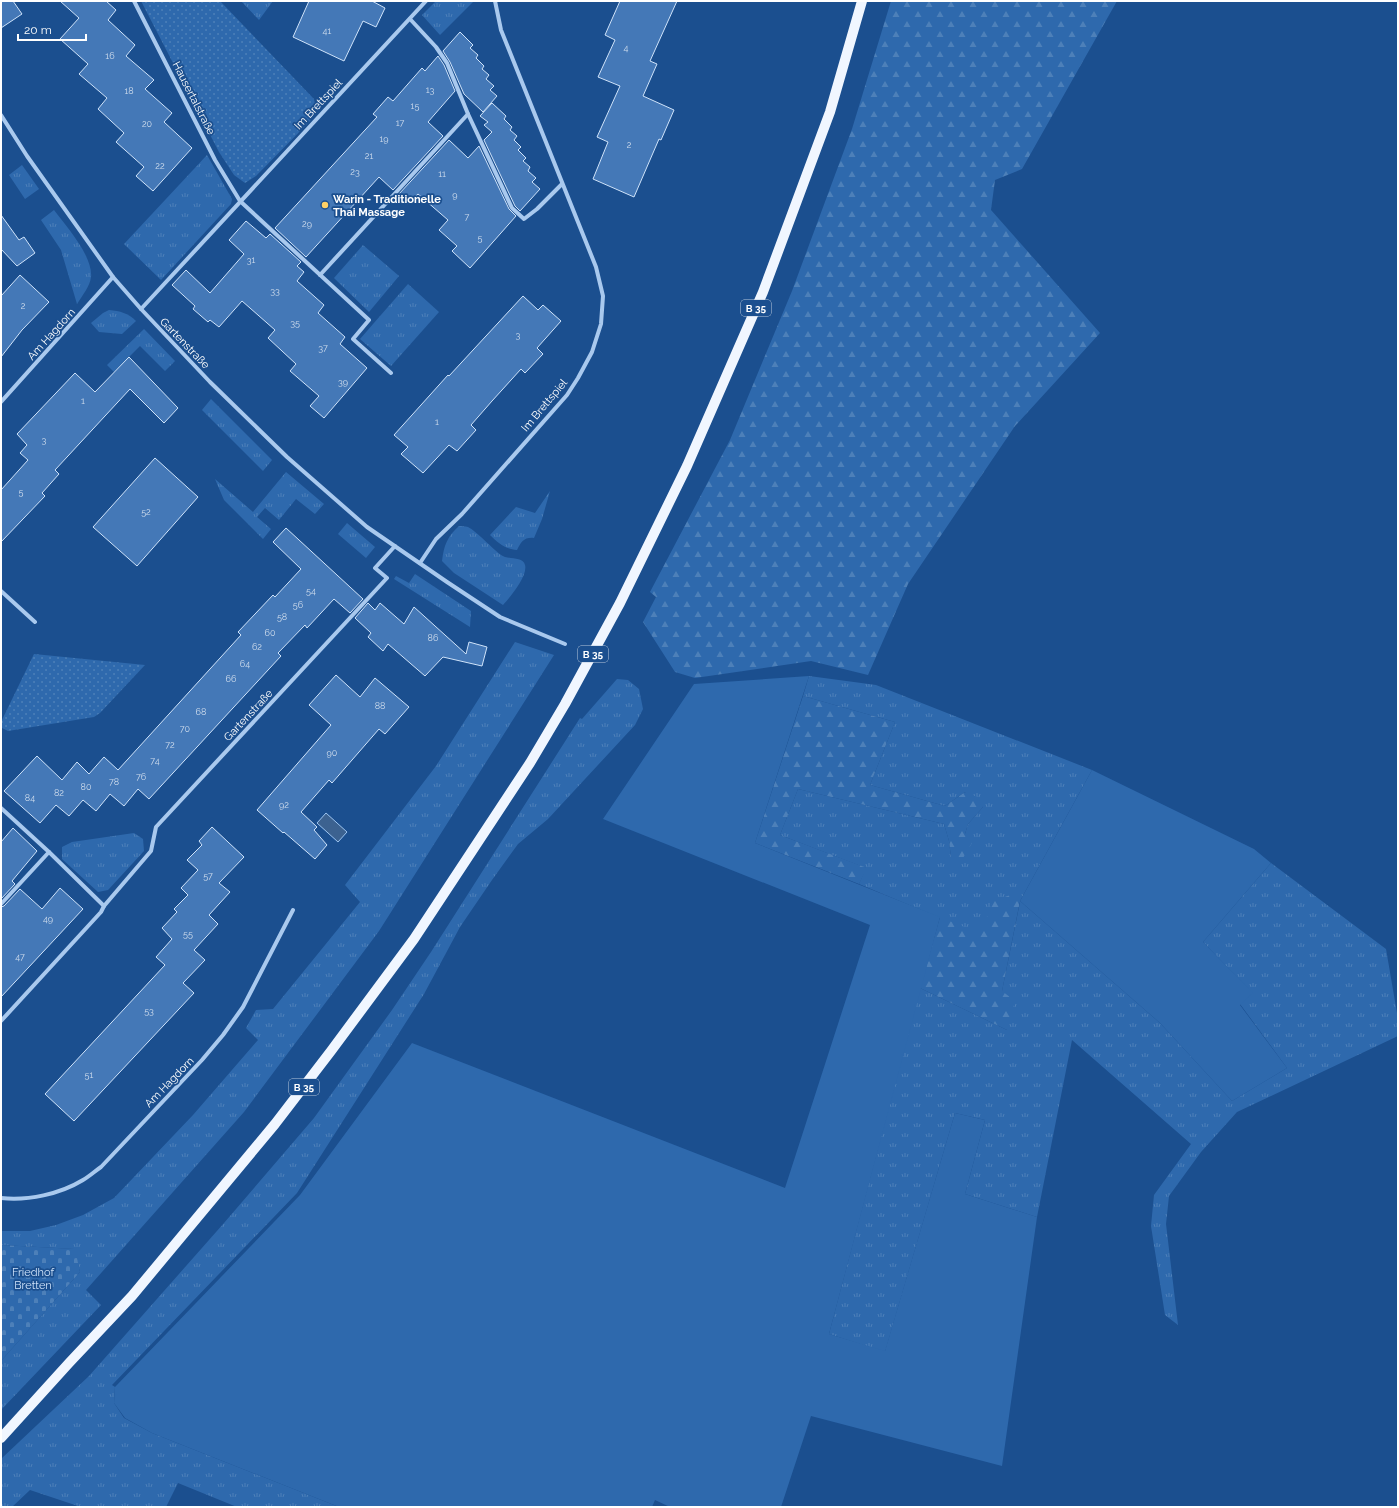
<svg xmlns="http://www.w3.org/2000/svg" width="1399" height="1508" font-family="Raleway,sans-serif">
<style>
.grass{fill:url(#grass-tufts)}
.forest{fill:url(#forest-firs)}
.cemetery{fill:url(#cemetery-stones)}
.park{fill:url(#park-dots)}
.garden{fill:#2e69ad}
.water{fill:#3c6290;stroke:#9cc4f0}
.building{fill:#4478b7;stroke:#cfe3fa}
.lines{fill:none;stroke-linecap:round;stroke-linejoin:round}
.minor{stroke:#a9c9ee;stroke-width:4}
.primary{stroke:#f0f6ff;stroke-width:10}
.poi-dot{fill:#ffd166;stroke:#1b4f8f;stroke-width:1.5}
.labels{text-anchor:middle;stroke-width:3.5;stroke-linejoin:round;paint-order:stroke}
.number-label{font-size:9px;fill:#d0dded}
.shield{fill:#1b4f8f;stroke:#bbcadd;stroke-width:1}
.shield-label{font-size:10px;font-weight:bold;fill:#fff}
.street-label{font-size:11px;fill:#fff;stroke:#1b4f8f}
.poi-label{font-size:11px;font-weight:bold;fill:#fff;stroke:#1b4f8f;text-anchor:start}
.park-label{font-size:11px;fill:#cfe3fa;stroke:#1b4f8f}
</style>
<defs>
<pattern id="grass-tufts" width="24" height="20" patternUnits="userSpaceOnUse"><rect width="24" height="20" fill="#2e69ad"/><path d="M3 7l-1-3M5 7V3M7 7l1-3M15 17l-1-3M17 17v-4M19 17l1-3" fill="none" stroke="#4d80b9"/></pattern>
<pattern id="forest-firs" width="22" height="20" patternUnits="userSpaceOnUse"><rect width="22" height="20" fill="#2e69ad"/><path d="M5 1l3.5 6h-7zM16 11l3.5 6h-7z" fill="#4d80b9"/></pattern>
<pattern id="cemetery-stones" width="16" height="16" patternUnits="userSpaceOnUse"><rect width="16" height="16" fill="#2e69ad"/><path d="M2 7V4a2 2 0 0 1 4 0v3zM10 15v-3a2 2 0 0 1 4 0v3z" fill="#4d80b9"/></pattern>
<pattern id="park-dots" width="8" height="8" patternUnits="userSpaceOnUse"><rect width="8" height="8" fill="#2e69ad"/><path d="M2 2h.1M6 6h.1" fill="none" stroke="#4d80b9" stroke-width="1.8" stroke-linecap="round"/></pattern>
</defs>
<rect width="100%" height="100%" fill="#1b4f8f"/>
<!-- grass -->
<g class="grass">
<path d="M 241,1 L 273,1 L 259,20 Z"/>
<path d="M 436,1 L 474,1 L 440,35 L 422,15 Z"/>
<path d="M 207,155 L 232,199 L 231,204 L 161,280 L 124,244 Z"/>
<path d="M 22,165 L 39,189 L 25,199 L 9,175 Z"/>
<path d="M 54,210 C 66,226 93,256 91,277 C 90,286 82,296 77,304 L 61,250 L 41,220 Z"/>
<path d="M 363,245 L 399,276 L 369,312 L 334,278 Z"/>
<path d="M 408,284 L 439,312 L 391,366 L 360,339 Z"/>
<path d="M 109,310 C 120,311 128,313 136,321 L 122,334 L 99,332 L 91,323 L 103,313 Z"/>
<path d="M 144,329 L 175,361 L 165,371 L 140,346 L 114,372 L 107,365 Z"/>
<path d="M 211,399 L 272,460 L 263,471 L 202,410 Z"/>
<path d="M 286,472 L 324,504 L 315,514 L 296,499 L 279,520 L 265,508 L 257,517 L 271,529 L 263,539 L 224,500 L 215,479 L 253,512 Z"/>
<path d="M 550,491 L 542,519 L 534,538 C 524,537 521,542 517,550 C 505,549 498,543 490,535 L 516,507 L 535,513 Z"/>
<path d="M 347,523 L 375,547 L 366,558 L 338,534 Z"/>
<path d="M 459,526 C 461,526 465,526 468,527 C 476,531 493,549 501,555 C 507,560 523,556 525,565 C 528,576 510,597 503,605 L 454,573 L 442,561 C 444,545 447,537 459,526 Z"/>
<path d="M 415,574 L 471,611 L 470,627 L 394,579 L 396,576 L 409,583 Z"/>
<path d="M 515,642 L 554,655 L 379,931 L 244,1112 L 86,1290 L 101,1305 L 1,1410 L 1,1361 L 80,1272 L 74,1249 L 1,1245 L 1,1231 L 30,1231 L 56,1225 L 83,1215 L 114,1198 L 193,1115 L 258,1040 L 246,1028 L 256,1010 L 273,1009 L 360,902 L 345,885 L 436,766 Z"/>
<path d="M 809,676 L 876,685 L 1092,770 L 1020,901 L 1160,1023 L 1232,1101 L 1287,1068 L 1240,1004 L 1252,993 L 1203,942 L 1271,863 L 1386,949 L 1398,1019 L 1398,1036 L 1237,1112 L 1201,1152 L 1169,1196 L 1166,1224 L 1178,1325 L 1165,1315 L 1151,1226 L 1154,1195 L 1191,1144 L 1072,1040 L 1037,1217 L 965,1194 L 985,1120 L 955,1113 L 885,1352 L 829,1334 L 920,988 L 1007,1030 L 1002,991 L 1020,902 L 981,935 L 859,884 L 866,868 L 780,835 L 798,789 L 944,824 L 949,841 L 951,857 L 965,834 L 968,824 L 983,807 L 965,792 L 945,806 L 870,785 L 895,722 L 803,696 Z"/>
<path d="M 617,679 L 628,680 L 639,689 L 643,709 L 635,725 L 548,819 L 518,844 L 492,880 L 460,927 L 424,994 L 297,1193 L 112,1385 L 115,1387 L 114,1403 L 124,1418 L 152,1433 L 339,1507 L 237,1507 L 178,1483 L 166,1507 L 81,1507 L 30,1490 L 12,1507 L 1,1507 L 1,1459 L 89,1376 L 224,1223 L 314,1118 L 392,1010 L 431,952 L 580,718 L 582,719 Z"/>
<path d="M 134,833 L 143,839 L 144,851 L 108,890 L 98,892 L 62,859 L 62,847 L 72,842 Z"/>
</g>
<!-- forest -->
<g class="forest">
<path d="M 891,1 L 1117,1 L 1022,169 L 995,180 L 991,210 L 1100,333 L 1015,426 L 908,584 L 868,675 L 811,661 L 695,678 L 675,672 L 643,622 L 656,597 L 650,592 L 730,440 L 792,291 L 852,129 Z"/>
<path d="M 803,696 L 895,722 L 870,785 L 945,806 L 965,792 L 980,798 L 983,807 L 968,824 L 965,834 L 972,843 L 963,858 L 951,857 L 949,841 L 944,824 L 798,789 L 780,835 L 867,868 L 859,884 L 755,843 Z"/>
<path d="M 1010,895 L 1020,901 L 1002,991 L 1015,1001 L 1007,1030 L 920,988 L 940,917 L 981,934 L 992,902 Z"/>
</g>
<!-- cemetery -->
<path class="cemetery" d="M 1,1245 L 75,1249 L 80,1272 L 1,1361 Z"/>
<!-- park -->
<g class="park">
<path d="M 141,1 L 220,1 L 314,99 L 316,109 L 310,121 L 256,176 L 245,183 L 234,175 L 219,152 Z"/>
<path d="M 34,654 L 145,665 L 100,713 L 94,717 L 8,731 L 2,728 L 1,722 Z"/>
</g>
<!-- garden -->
<g class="garden">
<path d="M 809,676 L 755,843 L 940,917 L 829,1334 L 885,1351 L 955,1113 L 985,1120 L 965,1194 L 1037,1217 L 1002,1466 L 811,1416 L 781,1507 L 670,1507 L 655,1500 L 652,1507 L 339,1507 L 152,1433 L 125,1418 L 114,1403 L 115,1387 L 300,1195 L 412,1043 L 785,1188 L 870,925 L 603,819 L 694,684 Z"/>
<path d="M 1092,770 L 1254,849 L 1271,863 L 1203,942 L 1253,993 L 1240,1005 L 1287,1068 L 1232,1101 L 1160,1023 L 1020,901 Z"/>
</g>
<!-- water -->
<path class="water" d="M 326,813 L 347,832 L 338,842 L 317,823 Z"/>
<!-- building -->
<g class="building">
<path d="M 1,1 L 13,1 L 22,14 L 1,28 Z"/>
<path d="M 60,1 L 106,1 L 116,10 L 108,20 L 135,45 L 126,56 L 154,80 L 145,89 L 172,113 L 164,122 L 192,148 L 153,191 L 136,176 L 144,167 L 116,142 L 124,133 L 98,109 L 107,98 L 79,74 L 88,64 L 60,39 L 79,18 Z"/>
<path d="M 309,1 L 372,1 L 385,8 L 376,27 L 363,21 L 344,61 L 293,37 Z"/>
<path d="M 620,1 L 677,1 L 650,61 L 657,64 L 643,96 L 674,110 L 661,140 L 659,139 L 634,197 L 593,179 L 608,142 L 597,137 L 620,86 L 598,77 L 615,40 L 605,35 Z"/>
<path d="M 460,32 L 473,45 L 470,48 L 478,55 L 476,58 L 484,66 L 482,69 L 489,75 L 486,79 L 494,86 L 490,90 L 497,96 L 483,112 L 464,94 L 450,62 L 443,51 Z"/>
<path d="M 438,56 L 444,65 L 455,91 L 428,122 L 443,136 L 393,190 L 379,177 L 306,257 L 275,228 L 377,117 L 373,114 L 388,97 L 393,101 L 422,68 L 425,71 Z"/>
<path d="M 492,103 L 506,116 L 504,119 L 512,127 L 510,130 L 517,136 L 514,140 L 521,147 L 518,150 L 526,158 L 523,161 L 530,167 L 528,171 L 536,178 L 532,182 L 540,189 L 520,211 L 515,206 L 484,140 L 492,132 L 484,125 L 488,122 L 480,116 Z"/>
<path d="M 449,140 L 468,158 L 479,146 L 509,209 L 516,216 L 470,268 L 452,251 L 457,246 L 439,230 L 448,220 L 418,194 L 407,204 L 398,195 Z"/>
<path d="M 1,215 L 19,240 L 24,237 L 35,253 L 17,266 L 1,249 Z"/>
<path d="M 246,221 L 266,238 L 270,234 L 301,262 L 297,266 L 304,272 L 297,281 L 324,305 L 318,313 L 345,337 L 340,344 L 367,368 L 324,418 L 310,406 L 319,396 L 290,371 L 296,364 L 268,338 L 275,330 L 242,301 L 219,327 L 210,320 L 208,322 L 193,309 L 195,306 L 172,285 L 186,270 L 210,293 L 244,254 L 229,240 Z"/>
<path d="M 20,275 L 49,302 L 22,330 L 1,357 L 1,296 Z"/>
<path d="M 523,296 L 538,310 L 543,305 L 561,321 L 537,348 L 543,354 L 525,373 L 521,369 L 492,401 L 471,425 L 476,430 L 457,451 L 449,445 L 423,473 L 401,454 L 408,447 L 394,435 L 448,375 L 449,376 Z"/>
<path d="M 129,357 L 178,408 L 164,423 L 130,389 L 55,470 L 59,474 L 42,493 L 45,496 L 1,542 L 1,490 L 28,460 L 20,453 L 27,445 L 17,434 L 75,373 L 95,392 Z"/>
<path d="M 155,458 L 198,497 L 137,566 L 93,527 Z"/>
<path d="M 286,528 L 363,599 L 350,613 L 334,599 L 307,628 L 305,625 L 278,653 L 281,656 L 149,799 L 138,789 L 124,806 L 110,794 L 96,811 L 83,800 L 69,816 L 56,805 L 40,823 L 4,791 L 37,756 L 62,780 L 77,762 L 89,774 L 104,757 L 118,770 L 241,635 L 238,632 L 273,595 L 275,597 L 301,569 L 273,542 Z"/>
<path d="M 368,603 L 375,610 L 380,603 L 404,624 L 414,607 L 466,654 L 469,642 L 487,647 L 482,666 L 443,657 L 425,676 L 388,644 L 383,651 L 368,637 L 371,633 L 355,618 Z"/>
<path d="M 336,675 L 360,697 L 375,678 L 409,707 L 385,734 L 379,729 L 332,783 L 329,780 L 301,812 L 317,827 L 314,830 L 327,845 L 315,859 L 284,832 L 283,833 L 257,810 L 331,725 L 309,705 Z"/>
<path d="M 212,827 L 244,857 L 219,883 L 230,892 L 209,915 L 218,924 L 194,950 L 205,960 L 183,983 L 194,993 L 74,1121 L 45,1094 L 165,965 L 156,957 L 172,939 L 162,928 L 177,912 L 174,909 L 188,895 L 181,888 L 198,870 L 187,860 L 202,845 L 199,841 Z"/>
<path d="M 13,828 L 37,851 L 12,881 L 15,884 L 1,899 L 1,842 Z"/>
<path d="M 60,888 L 83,909 L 1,997 L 1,907 L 4,906 L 20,889 L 42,909 Z"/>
</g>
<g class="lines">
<!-- minor -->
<g class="minor">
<path d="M 134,1 L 215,160 L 240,201 L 369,320 L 353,339 L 391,373"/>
<path d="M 410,19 L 436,47 L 447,63 L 468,114 L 512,208 L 524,219 L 537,209 L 562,184"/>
<path d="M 1,115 L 27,156 L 113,277 L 141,309 L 210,382 L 287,457 L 367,527 L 447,582 L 500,617 L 565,644"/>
<path d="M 320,275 L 468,114"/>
<path d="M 141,309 L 426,1"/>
<path d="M 1,402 L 113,277"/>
<path d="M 420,563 L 436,539 L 462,514 L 567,395 L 578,378 L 592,352 L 601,324 L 603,296 L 596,267 L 501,30 L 495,1"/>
<path d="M 1,591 L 35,622"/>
<path d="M 1,808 L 49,852 L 104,906"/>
<path d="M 1,904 L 49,852"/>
<path d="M 1,1021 L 101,912 L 104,906 L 151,851 L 156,827 L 387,578 L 375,568 L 395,546"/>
<path d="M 1,1198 C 28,1201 60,1194 83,1180 C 90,1176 95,1171 101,1167 L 202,1060 L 223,1035 L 243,1007 L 293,910"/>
</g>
<!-- primary -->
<path class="primary" d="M 1,1438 L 69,1363 L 132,1296 L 275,1124 L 331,1051 L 414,939 L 530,763 L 565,704 L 620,603 L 687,466 L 763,292 L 830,112 L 862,1"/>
</g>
<!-- markers -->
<circle class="poi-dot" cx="325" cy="205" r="4"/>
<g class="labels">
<!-- number labels -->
<g class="number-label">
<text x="327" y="34">41</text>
<text x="626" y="51">4</text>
<text x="110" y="59">16</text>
<text x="430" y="93">13</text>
<text x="129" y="94">18</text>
<text x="415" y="109">15</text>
<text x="400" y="126">17</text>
<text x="147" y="127">20</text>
<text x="384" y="142">19</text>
<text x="629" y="148">2</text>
<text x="369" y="159">21</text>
<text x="160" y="169">22</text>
<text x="355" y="175">23</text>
<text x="442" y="177">11</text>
<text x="455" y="198">9</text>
<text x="467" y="220">7</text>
<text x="307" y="227">29</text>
<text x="480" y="241">5</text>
<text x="251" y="263">31</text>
<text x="275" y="294">33</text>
<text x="23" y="309">2</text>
<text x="295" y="326">35</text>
<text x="518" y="338">3</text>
<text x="323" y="351">37</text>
<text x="343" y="385">39</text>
<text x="83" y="404">1</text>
<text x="437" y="425">1</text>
<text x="44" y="443">3</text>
<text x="21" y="495">5</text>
<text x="146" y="515">52</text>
<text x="311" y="594">54</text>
<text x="298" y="608">56</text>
<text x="282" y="620">58</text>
<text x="270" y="636">60</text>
<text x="433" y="641">86</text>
<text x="257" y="650">62</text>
<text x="245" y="667">64</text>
<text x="231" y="682">66</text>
<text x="380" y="709">88</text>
<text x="201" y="715">68</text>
<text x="185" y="732">70</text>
<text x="170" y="748">72</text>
<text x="332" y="756">90</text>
<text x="155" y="764">74</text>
<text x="141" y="780">76</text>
<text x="114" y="785">78</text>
<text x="86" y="790">80</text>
<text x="59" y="796">82</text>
<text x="30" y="801">84</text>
<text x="284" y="808">92</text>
<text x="208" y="879">57</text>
<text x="48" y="922">49</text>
<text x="188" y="937">55</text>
<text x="20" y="960">47</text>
<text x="149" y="1014">53</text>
<text x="89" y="1078">51</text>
</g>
<!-- shield labels -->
<g class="shield">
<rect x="741" y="300" width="30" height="16" rx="3"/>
<rect x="578" y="646" width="30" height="16" rx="3"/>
<rect x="289" y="1079" width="30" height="16" rx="3"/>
</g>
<g class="shield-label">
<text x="756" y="312">B 35</text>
<text x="593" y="658">B 35</text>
<text x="304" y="1091">B 35</text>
</g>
<!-- street labels -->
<g class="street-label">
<text transform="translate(194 98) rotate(63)" y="4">Hausertalstraße</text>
<text transform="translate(318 104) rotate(-47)" y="4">Im Brettspiel</text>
<text transform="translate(51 334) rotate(-48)" y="4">Am Hagdorn</text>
<text transform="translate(185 343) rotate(46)" y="4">Gartenstraße</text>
<text transform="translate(544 405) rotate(-50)" y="4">Im Brettspiel</text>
<text transform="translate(248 715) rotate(-47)" y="4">Gartenstraße</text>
<text transform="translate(169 1082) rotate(-46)" y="4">Am Hagdorn</text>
</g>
<!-- poi labels -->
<g class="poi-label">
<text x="333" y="203">Warin - Traditionelle<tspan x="333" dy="13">Thai Massage</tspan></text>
</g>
<!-- park labels -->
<g class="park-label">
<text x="33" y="1276">Friedhof<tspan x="33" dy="13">Bretten</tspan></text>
</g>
</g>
<!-- border -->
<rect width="1399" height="1508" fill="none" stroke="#ffffff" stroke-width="4"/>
<!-- scale -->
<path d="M18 34v6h68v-6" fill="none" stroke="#ffffff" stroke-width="2"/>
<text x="24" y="34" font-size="12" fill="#ffffff" stroke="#1b4f8f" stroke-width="3" paint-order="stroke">20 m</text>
</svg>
